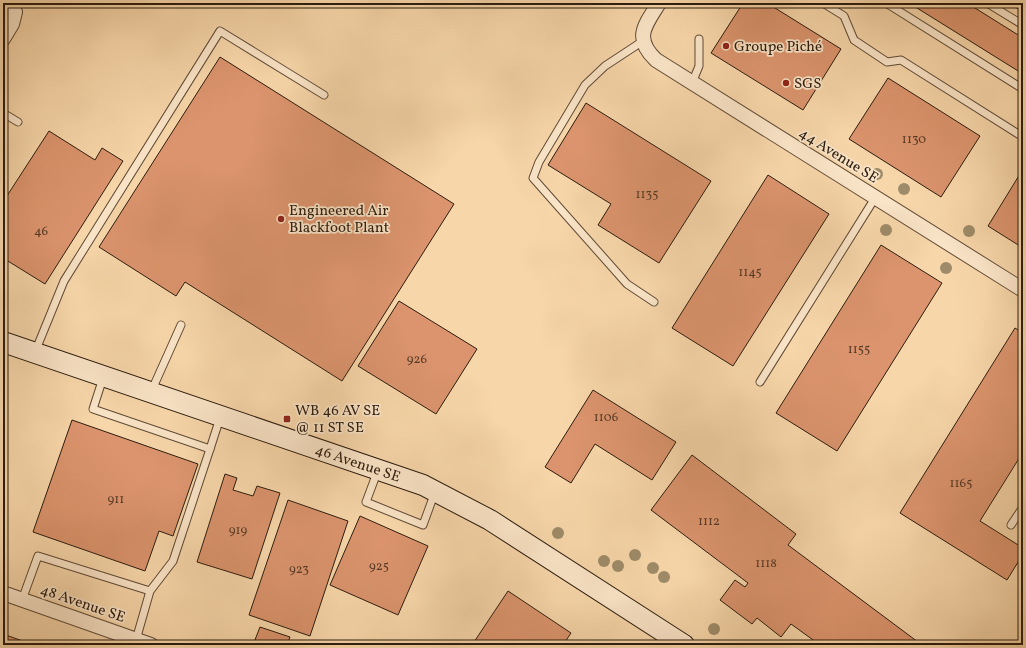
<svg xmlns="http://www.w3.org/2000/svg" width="1026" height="648" font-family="Vollkorn,serif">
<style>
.building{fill:#db946d;stroke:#2c1c0e}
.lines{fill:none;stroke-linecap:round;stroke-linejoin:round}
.lane-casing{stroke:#5f4a35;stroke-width:9}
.street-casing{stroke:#5f4a35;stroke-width:16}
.secondary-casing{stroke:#2c1c0e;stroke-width:22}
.lane{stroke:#fae4c7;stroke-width:7}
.street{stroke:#fae4c7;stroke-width:14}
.secondary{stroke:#fae4c7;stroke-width:20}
.tree{fill:#9e8b69}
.poi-dot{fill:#8f2418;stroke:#fae4c7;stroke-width:1.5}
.labels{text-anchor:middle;stroke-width:3.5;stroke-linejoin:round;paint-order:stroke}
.number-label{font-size:13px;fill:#583a26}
.poi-label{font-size:15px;fill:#2c1c0e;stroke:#fae4c7;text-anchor:start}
.street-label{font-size:15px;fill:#2c1c0e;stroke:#fae4c7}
</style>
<rect width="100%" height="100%" fill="#f7d6a9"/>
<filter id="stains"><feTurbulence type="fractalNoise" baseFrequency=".005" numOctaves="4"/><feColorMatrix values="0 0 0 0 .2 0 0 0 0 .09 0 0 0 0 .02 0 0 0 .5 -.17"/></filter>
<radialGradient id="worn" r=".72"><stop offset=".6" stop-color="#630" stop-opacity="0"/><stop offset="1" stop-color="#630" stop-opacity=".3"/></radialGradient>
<!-- building -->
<g class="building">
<path d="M 743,3 L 767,3 L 841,49 L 803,110 L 711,53 Z"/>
<path d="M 909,3 L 967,3 L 1023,38 L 1023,74 Z"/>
<path d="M 1009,3 L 1023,3 L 1023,12 Z"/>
<path d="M 220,57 L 454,204 L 342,381 L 185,282 L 176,296 L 99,247 Z"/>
<path d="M 888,78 L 980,136 L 941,197 L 849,139 Z"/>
<path d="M 586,103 L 711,181 L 659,263 L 598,225 L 611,204 L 548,165 Z"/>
<path d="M 49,131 L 95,160 L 102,148 L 123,161 L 45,284 L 3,258 L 3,202 Z"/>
<path d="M 1023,169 L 1023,248 L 988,226 Z"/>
<path d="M 768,175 L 829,214 L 733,366 L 672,328 Z"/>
<path d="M 881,245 L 942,283 L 837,451 L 776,413 Z"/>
<path d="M 399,301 L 477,349 L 436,414 L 358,366 Z"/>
<path d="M 1015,328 L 1023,333 L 1023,452 L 980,521 L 1023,548 L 1023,554 L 1007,580 L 900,513 Z"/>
<path d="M 593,390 L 676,442 L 652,480 L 595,444 L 571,483 L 545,467 Z"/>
<path d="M 72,420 L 198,464 L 173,536 L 159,531 L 145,571 L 33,532 Z"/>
<path d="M 692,455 L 796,534 L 788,545 L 922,645 L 820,645 L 791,624 L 781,637 L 757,618 L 752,624 L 720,600 L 735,580 L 745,587 L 748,583 L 651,510 Z"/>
<path d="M 225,474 L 237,478 L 233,490 L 253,496 L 257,486 L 280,493 L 252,579 L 197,562 Z"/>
<path d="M 288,500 L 348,521 L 310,636 L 249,615 Z"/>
<path d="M 360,516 L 428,546 L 398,615 L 330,585 Z"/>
<path d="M 508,591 L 571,633 L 563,645 L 472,645 Z"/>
<path d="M 260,627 L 290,637 L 287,645 L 253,645 Z"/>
<path d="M 3,634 L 34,645 L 3,645 Z"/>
</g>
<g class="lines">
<defs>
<g id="lane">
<path d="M 823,3 L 844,16 L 854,40 L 887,62 L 901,60 L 1023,137"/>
<path d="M 886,3 L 1023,89"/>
<path d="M 987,3 L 1023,25"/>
<path d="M 643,41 L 605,66 L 585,85 L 539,162 L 533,178 L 627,284 L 654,302"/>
<path d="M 692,83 L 699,66 L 699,39"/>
<path d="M 3,113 L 18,122"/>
<path d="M 35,352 L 64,281 L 220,31 L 324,95"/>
<path d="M 103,378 L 93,409 L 210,449 L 220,418"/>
<path d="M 760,382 L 875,198"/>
<path d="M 151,392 L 181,325"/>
<path d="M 378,470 L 366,502 L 423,525 L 435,492"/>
<path d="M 1011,525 L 1023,507"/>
<path d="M 22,600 L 38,556 L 150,591"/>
<path d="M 136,640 L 150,591 L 173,561 L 210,449"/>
</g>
<g id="street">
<path d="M 659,3 C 645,25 633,38 656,60 L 1023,290"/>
<path d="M 3,39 L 12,24 L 15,12 L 10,3"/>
<path d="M 3,593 L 151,645"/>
</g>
<g id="secondary">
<path id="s1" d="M 3,342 L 423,485 L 490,520 L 684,645"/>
</g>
</defs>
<!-- lane casing -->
<use href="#lane" class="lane-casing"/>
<!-- street casing -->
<use href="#street" class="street-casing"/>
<!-- secondary casing -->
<use href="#secondary" class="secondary-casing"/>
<!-- lane -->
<use href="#lane" class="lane"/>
<!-- street -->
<use href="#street" class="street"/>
<!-- secondary -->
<use href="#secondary" class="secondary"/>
</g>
<!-- trees -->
<g class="tree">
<circle cx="877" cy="174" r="6"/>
<circle cx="904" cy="189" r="6"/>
<circle cx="886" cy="230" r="6"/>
<circle cx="969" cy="231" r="6"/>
<circle cx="946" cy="268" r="6"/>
<circle cx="558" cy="533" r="6"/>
<circle cx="635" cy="555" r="6"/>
<circle cx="604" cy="561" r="6"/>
<circle cx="618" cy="566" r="6"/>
<circle cx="653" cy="568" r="6"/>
<circle cx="664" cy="577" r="6"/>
<circle cx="714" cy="629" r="6"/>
</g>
<!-- markers -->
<g class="poi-dot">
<circle cx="726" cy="46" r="4"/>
<circle cx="786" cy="83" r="4"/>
<circle cx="281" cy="219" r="4"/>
<rect x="283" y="415" width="8" height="8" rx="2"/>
</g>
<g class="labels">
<!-- number labels -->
<g class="number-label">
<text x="914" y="143">1130</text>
<text x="647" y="198">1135</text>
<text x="41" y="235">46</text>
<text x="750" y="276">1145</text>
<text x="859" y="353">1155</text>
<text x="417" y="363">926</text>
<text x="606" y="421">1106</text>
<text x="961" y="487">1165</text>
<text x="116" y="503">911</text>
<text x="709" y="525">1112</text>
<text x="238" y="534">919</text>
<text x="766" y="567">1118</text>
<text x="379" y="570">925</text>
<text x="299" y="573">923</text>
</g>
<!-- poi labels -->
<g class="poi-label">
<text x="734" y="51">Groupe Piché</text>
<text x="794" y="88">SGS</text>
<text x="289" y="215">Engineered Air<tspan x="289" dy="17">Blackfoot Plant</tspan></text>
<text x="295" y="415">WB 46 AV SE<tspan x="295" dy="17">@ 11 ST SE</tspan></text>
</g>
<!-- street labels -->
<g class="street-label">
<text transform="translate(839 155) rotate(32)" y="5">44 Avenue SE</text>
<text dy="5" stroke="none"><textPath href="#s1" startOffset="375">46 Avenue SE</textPath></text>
<text transform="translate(83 603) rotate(19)" y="5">48 Avenue SE</text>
</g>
</g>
<!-- margin -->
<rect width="1026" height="648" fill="none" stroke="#f7d6a9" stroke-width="16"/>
<rect x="4" y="4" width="1018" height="640" fill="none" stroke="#2c1c0e" stroke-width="2"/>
<rect x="8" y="8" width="1010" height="632" fill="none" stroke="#2c1c0e"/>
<rect width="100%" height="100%" filter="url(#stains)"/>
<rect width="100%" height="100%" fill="url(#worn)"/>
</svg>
